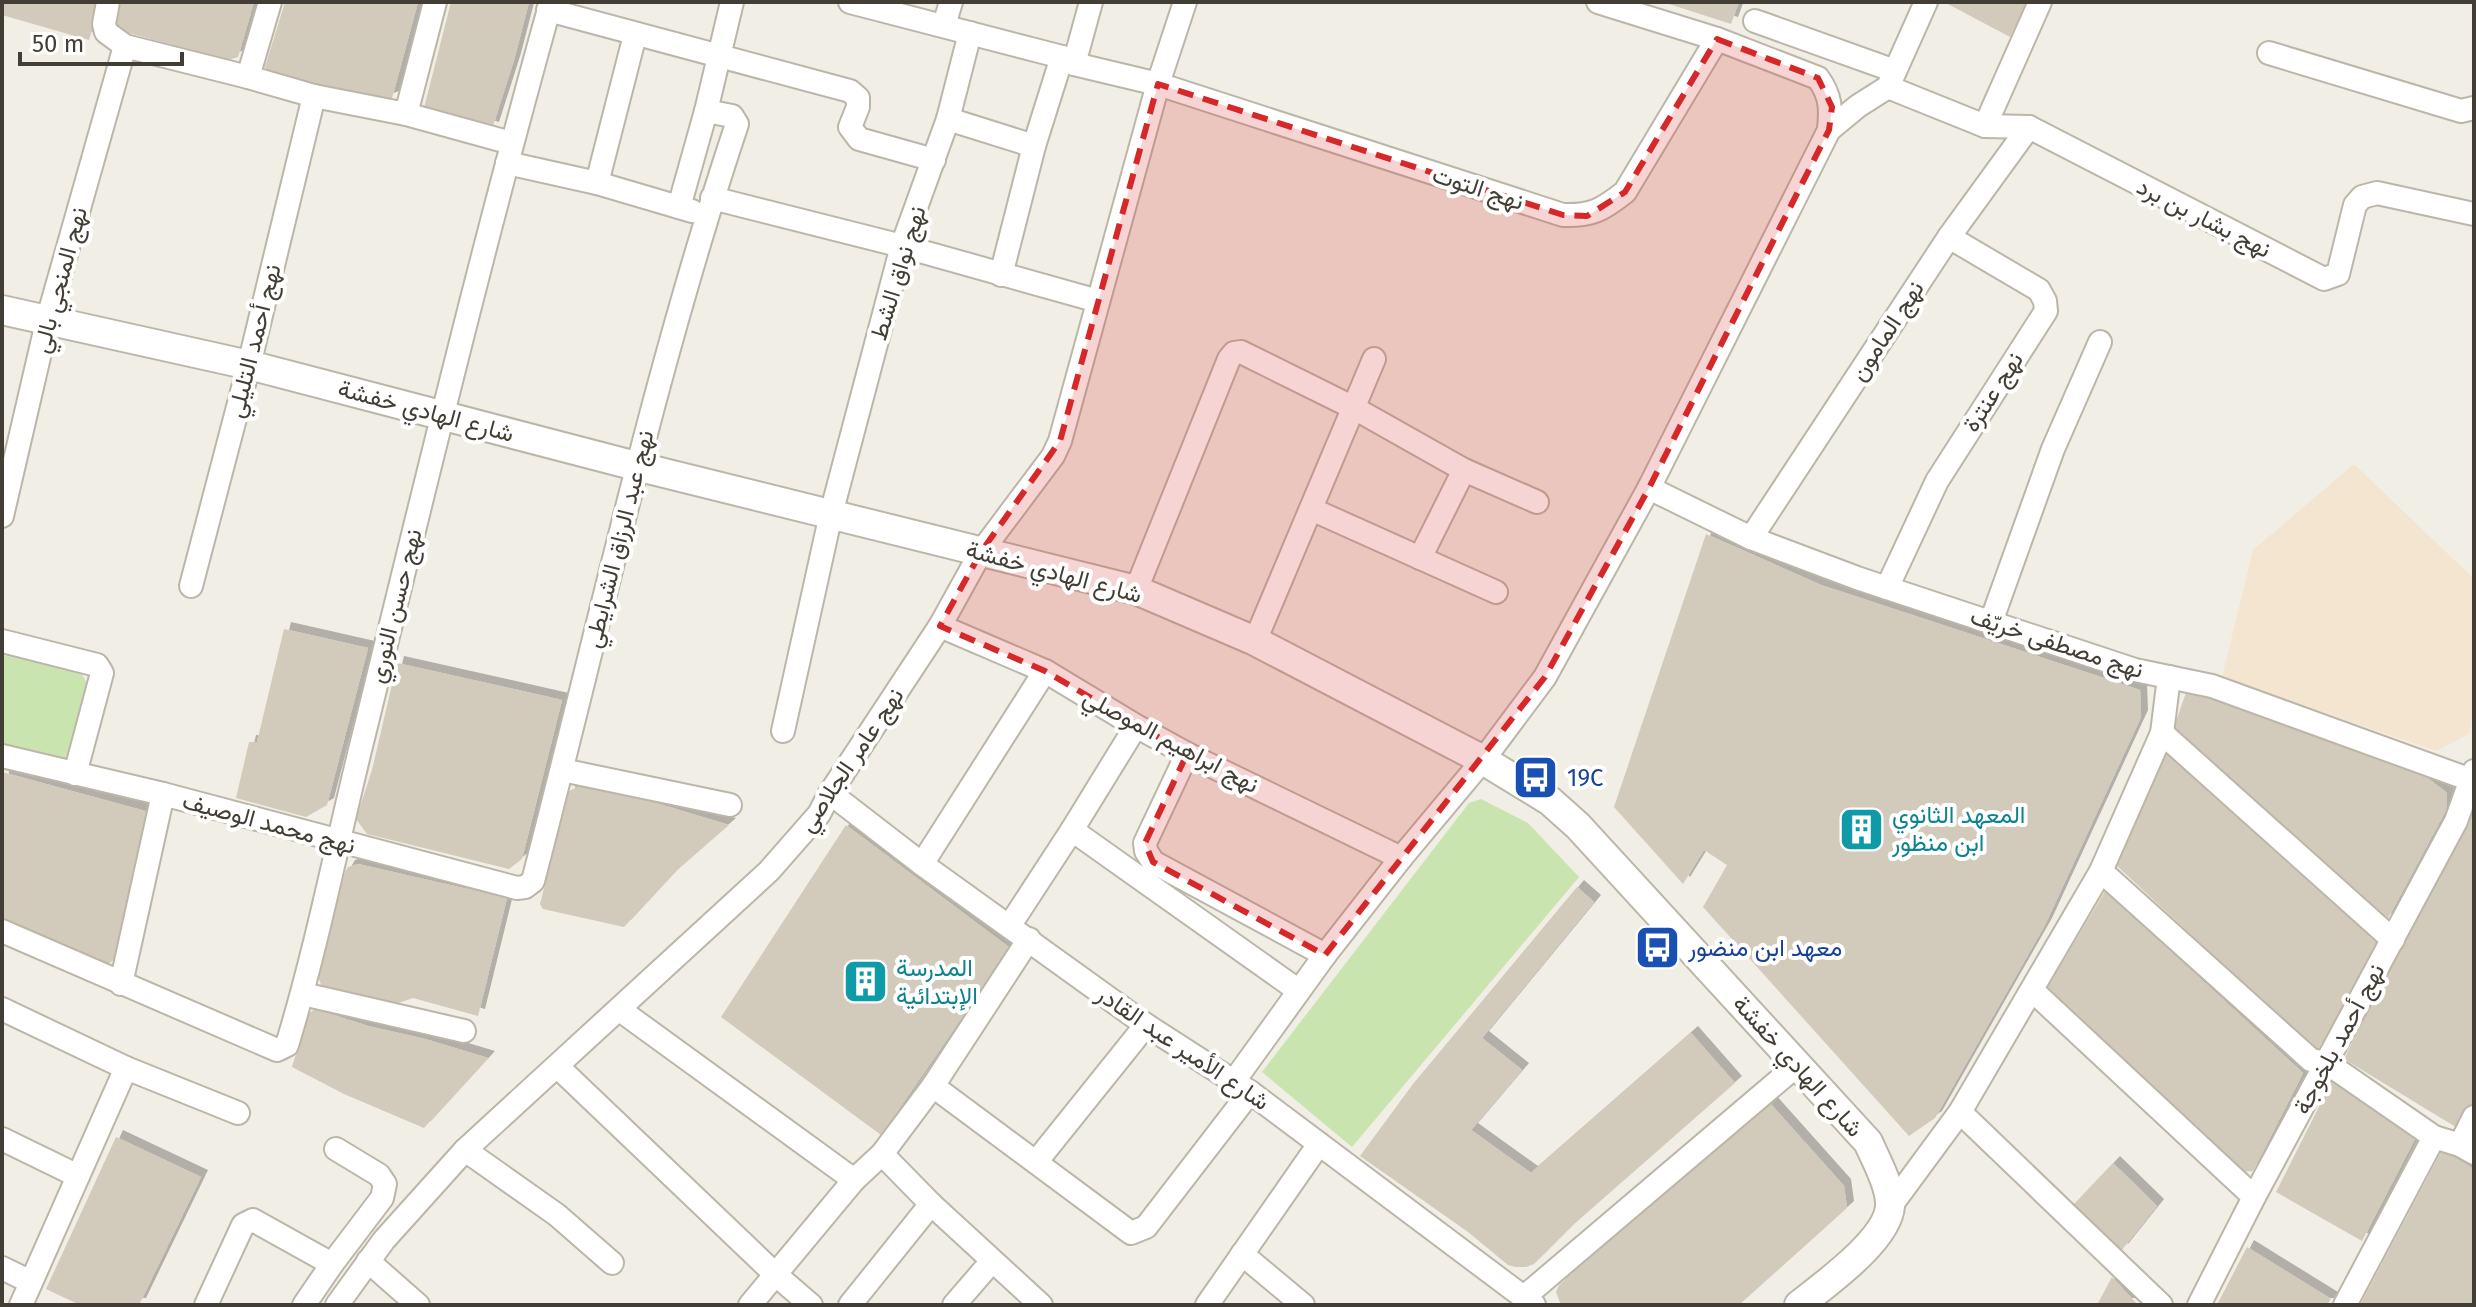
<svg xmlns="http://www.w3.org/2000/svg" width="2476" height="1307" font-family="'Fira Sans',Vazirmatn,sans-serif">
<style>
.commercial{fill:#f3e5d0}
.green{fill:#cae4af}
.building{fill:#d2cabb;filter:url(#shadow)}
.lines{fill:none;stroke-linecap:round;stroke-linejoin:round}
.minor-casing{stroke:#bcb6a8;stroke-width:26}
.tertiary-casing{stroke:#bcb6a8;stroke-width:32}
.minor{stroke:#fff;stroke-width:22}
.tertiary{stroke:#fff;stroke-width:28}
.marked{fill:#d62828;fill-opacity:0.2;stroke:#d62828;stroke-width:6;stroke-dasharray:16 10;stroke-linejoin:round}
.labels{text-anchor:middle;stroke-width:8;stroke-linejoin:round;paint-order:stroke}
.street-label{font-size:24px;fill:#433e35;stroke:#fff}
.transit-label{font-size:24px;fill:#164399;stroke:#fff;text-anchor:start}
.culture-label{font-size:24px;fill:#0d838f;stroke:#fff;text-anchor:start}
</style>
<defs>
<filter id="shadow"><feDropShadow dx="7" dy="-7" stdDeviation="0" flood-color="#0004"/></filter>
</defs>
<rect width="100%" height="100%" fill="#f1eee5"/>
<!-- commercial -->
<path class="commercial" d="M 2354,464 L 2474,579 L 2474,702 L 2469,734 L 2436,751 L 2222,677 L 2253,550 Z"/>
<!-- green -->
<g class="green">
<path d="M 2,655 L 81,673 L 88,685 L 64,763 L 2,745 Z"/>
<path d="M 1481,799 L 1528,823 L 1579,877 L 1352,1147 L 1262,1072 L 1469,803 Z"/>
</g>
<!-- building -->
<g class="building">
<path d="M 2,2 L 101,2 L 89,40 L 2,15 Z"/>
<path d="M 120,2 L 254,2 L 238,57 L 228,60 L 118,30 L 114,22 Z"/>
<path d="M 285,2 L 418,2 L 392,98 L 381,102 L 270,76 L 265,67 Z"/>
<path d="M 451,2 L 529,2 L 514,60 L 492,129 L 424,108 Z"/>
<path d="M 1663,2 L 1739,2 L 1731,24 Z"/>
<path d="M 1944,2 L 2026,2 L 2010,37 Z"/>
<path d="M 1706,534 L 1821,585 L 2140,690 L 2141,717 L 2045,925 L 1935,1118 L 1909,1136 L 1703,907 L 1727,865 L 1704,850 L 1683,884 L 1614,807 Z"/>
<path d="M 284,629 L 368,648 L 327,805 L 306,817 L 236,798 L 249,742 L 257,742 Z"/>
<path d="M 397,663 L 562,700 L 522,859 L 509,869 L 367,834 L 356,819 L 372,770 Z"/>
<path d="M 2188,687 L 2421,773 L 2447,793 L 2446,810 L 2386,922 L 2174,727 Z"/>
<path d="M 2167,749 L 2379,938 L 2317,1052 L 2116,865 Z"/>
<path d="M 2,772 L 145,811 L 148,819 L 130,881 L 114,960 L 101,968 L 2,923 Z"/>
<path d="M 580,786 L 646,800 L 729,825 L 675,872 L 624,927 L 543,909 L 540,904 L 569,791 Z"/>
<path d="M 2474,798 L 2474,1098 L 2459,1129 L 2344,1059 Z"/>
<path d="M 846,825 L 1010,948 L 881,1135 L 721,1017 Z"/>
<path d="M 358,864 L 507,898 L 478,1016 L 413,998 L 390,1006 L 323,990 L 318,976 L 345,872 L 348,867 Z"/>
<path d="M 1577,887 L 1594,902 L 1482,1038 L 1522,1070 L 1471,1130 L 1531,1173 L 1691,1033 L 1735,1083 L 1573,1225 L 1534,1264 L 1526,1267 L 1515,1267 L 1508,1265 L 1468,1232 L 1360,1156 L 1413,1084 Z"/>
<path d="M 2105,891 L 2303,1073 L 2253,1171 L 2241,1172 L 2046,990 Z"/>
<path d="M 315,1009 L 368,1026 L 425,1039 L 488,1058 L 424,1128 L 344,1094 L 292,1067 L 308,1014 Z"/>
<path d="M 2332,1081 L 2417,1135 L 2362,1241 L 2276,1192 Z"/>
<path d="M 1768,1101 L 1844,1186 L 1847,1208 L 1739,1305 L 1561,1305 L 1556,1292 L 1559,1285 Z"/>
<path d="M 116,1137 L 201,1177 L 139,1305 L 80,1305 L 46,1289 Z"/>
<path d="M 2442,1150 L 2474,1169 L 2474,1305 L 2360,1305 Z"/>
<path d="M 2113,1163 L 2157,1206 L 2121,1251 L 2074,1204 Z"/>
<path d="M 2247,1247 L 2331,1299 L 2327,1305 L 2217,1305 Z"/>
<path d="M 2112,1277 L 2138,1305 L 2097,1305 Z"/>
</g>
<g class="lines">
<defs>
<g id="minor">
<path d="M 108,2 L 104,24 L 106,32 L 125,46 L 248,77 L 314,96 L 406,114 L 511,143"/>
<path d="M 850,2 L 1062,57 L 1074,64 L 1158,84 L 1563,215 C 1592,216 1602,210 1625,192 L 1717,39"/>
<path d="M 1598,2 L 1717,39 L 1818,78 C 1831,96 1831,108 1829,130"/>
<path d="M 548,10 L 850,91 L 858,98 L 858,107 L 850,127 L 859,139 L 934,160"/>
<path d="M 1755,21 L 1895,71"/>
<path d="M 944,25 L 951,2"/>
<path d="M 2269,53 L 2461,111 L 2474,108"/>
<path d="M 1074,64 L 1091,2"/>
<path d="M 248,77 L 270,2"/>
<path d="M 1888,87 L 1985,126 L 2029,127 L 2324,279 L 2338,274 L 2355,205 L 2362,197 L 2377,193 L 2474,214"/>
<path d="M 406,114 L 435,2"/>
<path d="M 948,119 L 1034,146"/>
<path d="M 1985,126 L 2040,2"/>
<path d="M 507,163 L 597,183 L 692,211"/>
<path d="M 597,183 L 635,35"/>
<path d="M 712,198 L 902,246 L 1098,301"/>
<path d="M 679,207 L 706,111 L 732,2"/>
<path d="M 1001,275 L 1034,146 L 1062,57"/>
<path d="M 1649,488 L 1751,538 L 1857,578 L 2135,670 L 2212,686 L 2471,780"/>
<path d="M 1311,509 L 1496,592"/>
<path d="M 2,516 L 48,318 L 125,46"/>
<path d="M 1751,538 L 1949,237 L 2029,127"/>
<path d="M 1420,558 L 1464,470"/>
<path d="M 191,586 L 249,365 L 314,96"/>
<path d="M 1887,588 L 1937,481 L 2046,311 L 2045,301 L 2039,290 L 1949,237"/>
<path d="M 1136,590 L 1229,359 L 1234,353 L 1241,352 L 1354,408 L 1464,470 L 1537,502"/>
<path d="M 1991,622 L 2053,449 L 2100,342"/>
<path d="M 940,626 L 1045,671 L 1136,726 L 1187,754 L 1401,858"/>
<path d="M 2,641 L 97,665 L 102,673 L 75,774"/>
<path d="M 1255,641 L 1374,359"/>
<path d="M 783,731 L 831,514 L 902,246 L 948,119 L 970,33"/>
<path d="M 2162,733 L 2393,940"/>
<path d="M 1187,754 L 1145,843 L 1146,851 L 1153,862 L 1325,955"/>
<path d="M 2,756 L 163,794 L 517,888 L 525,887 L 533,881 C 599,628 654,372 737,124 L 732,116 L 706,111"/>
<path d="M 562,770 L 730,805"/>
<path d="M 830,793 L 922,864 L 1146,1025 L 1250,1092 L 1534,1305"/>
<path d="M 1072,830 L 1299,991"/>
<path d="M 922,864 L 1045,671"/>
<path d="M 2101,871 L 2311,1060 L 2327,1063 L 2434,1137 L 2460,1145 L 2474,1153"/>
<path d="M 1010,925 L 1072,830 L 1136,726"/>
<path d="M 2,931 L 277,1050 L 287,1045 C 318,943 338,838 364,734 C 424,490 483,245 551,2"/>
<path d="M 121,984 L 163,794"/>
<path d="M 2033,991 L 2254,1197"/>
<path d="M 303,994 L 464,1031"/>
<path d="M 2,1009 L 126,1068 L 238,1113"/>
<path d="M 620,1010 L 854,1180"/>
<path d="M 558,1067 L 776,1275 L 811,1305"/>
<path d="M 1234,1081 L 1325,955 L 1401,858 L 1483,760 L 1545,677 L 1649,488 L 1829,130 L 1858,106 L 1888,87 L 1926,2"/>
<path d="M 933,1086 L 1131,1233 L 1146,1227 L 1250,1092"/>
<path d="M 1960,1112 L 2161,1305"/>
<path d="M 2,1139 L 78,1176"/>
<path d="M 2460,1145 L 2474,1117"/>
<path d="M 465,1150 L 557,1215 L 612,1263"/>
<path d="M 882,1154 L 931,1204 L 1041,1305"/>
<path d="M 1036,1162 L 1146,1025"/>
<path d="M 1890,1207 L 1960,1112 L 2101,871 L 2162,733 L 2169,677"/>
<path d="M 1242,1254 L 1303,1305"/>
<path d="M 368,1261 L 418,1305"/>
<path d="M 2,1268 L 31,1282"/>
<path d="M 1524,1297 L 1796,1066"/>
<path d="M 21,1305 L 126,1068"/>
<path d="M 206,1305 L 243,1225 L 253,1220 L 332,1264"/>
<path d="M 304,1305 L 332,1264 L 382,1198 L 385,1184 L 379,1175 L 336,1149"/>
<path d="M 337,1305 L 384,1240 L 465,1150 L 769,871 L 819,814 L 830,793 L 940,626 L 981,552 L 1053,456 L 1060,441 L 1158,84 L 1185,2"/>
<path d="M 750,1305 L 854,1180 L 882,1154 L 933,1086 L 1029,939"/>
<path d="M 850,1305 L 931,1204"/>
<path d="M 954,1305 L 992,1261"/>
<path d="M 1207,1305 L 1319,1144"/>
<path d="M 2199,1305 L 2254,1197 L 2456,821 L 2474,771"/>
<path d="M 2345,1305 L 2434,1137"/>
</g>
<path id="tertiary" d="M 2,310 L 249,365 L 636,466 L 1136,590 L 1255,641 L 1483,760 L 1550,801 L 1578,826 L 1868,1142 C 1876,1160 1891,1187 1890,1206 C 1888,1240 1824,1285 1799,1305"/>
</defs>
<!-- minor casing -->
<use href="#minor" class="minor-casing"/>
<!-- tertiary casing -->
<use href="#tertiary" class="tertiary-casing"/>
<!-- minor -->
<use href="#minor" class="minor"/>
<!-- tertiary -->
<use href="#tertiary" class="tertiary"/>
</g>
<!-- marked area -->
<path class="marked" d="M 1717,39 L 1818,78 L 1832,107 L 1829,130 L 1649,488 L 1545,677 L 1325,955 L 1153,862 L 1145,843 L 1187,754 L 1045,671 L 940,626 L 981,552 L 1060,441 L 1158,84 L 1563,215 L 1587,216 L 1625,192 Z"/>
<!-- icons -->
<defs>
<symbol id="bus-square" viewBox="-11 -11 22 22"><rect x="-9" y="-9" width="18" height="18" rx="4" fill="#1a4fb4" stroke="#fff"/><path d="M-5-6H5V4H4V6H2V4H-2V6H-4V4H-5ZM-3.5-4V0h7V-4ZM-3.5 1.2v1.5H-2V1.2ZM2 1.2v1.5H3.5V1.2Z" fill="#fff"/></symbol>
<symbol id="building-square" viewBox="-11 -11 22 22"><rect x="-9" y="-9" width="18" height="18" rx="4" fill="#0f9aa8" stroke="#fff"/><path d="M-4-6H4V6H1V3H-1V6H-4ZM-2.5-4.3h1.7v1.8h-1.7ZM.8-4.3h1.7v1.8H.8ZM-2.5-1h1.7V.8h-1.7ZM.8-1h1.7V.8H.8Z" fill="#fff"/></symbol>
</defs>
<g fill-rule="evenodd">
<use href="#bus-square" x="1510" y="752" width="51" height="51"/>
<use href="#building-square" x="1836" y="804" width="51" height="51"/>
<use href="#bus-square" x="1632" y="922" width="51" height="51"/>
<use href="#building-square" x="840" y="956" width="51" height="51"/>
</g>
<g class="labels">
<!-- street labels -->
<g class="street-label">
<text transform="translate(1478 188) rotate(18)" y="8">نهج التوت</text>
<text transform="translate(2204 218) rotate(27)" y="8">نهج بشار بن برد</text>
<text transform="translate(898 273) rotate(-73)" y="8">نهج نواق الشط</text>
<text transform="translate(60 280) rotate(-75)" y="8">نهج المنجي بالي</text>
<text transform="translate(1887 331) rotate(-57)" y="8">نهج المامون</text>
<text transform="translate(254 341) rotate(-76)" y="8">نهج أحمد التليلي</text>
<text transform="translate(1993 392) rotate(-57)" y="8">نهج عنترة</text>
<text transform="translate(426 411) rotate(15)" y="8">شارع الهادي خفشة</text>
<text transform="translate(619 539) rotate(-76)" y="8">نهج عبد الرزاق الشرايطي</text>
<text transform="translate(1054 572) rotate(15)" y="8">شارع الهادي خفشة</text>
<text transform="translate(395 606) rotate(-76)" y="8">نهج حسن النوري</text>
<text transform="translate(2057 643) rotate(18)" y="8">نهج مصطفى خريّف</text>
<text transform="translate(1171 741) rotate(28)" y="8">نهج ابراهيم الموصلي</text>
<text transform="translate(851 760) rotate(-56)" y="8">نهج عامر الجلاصي</text>
<text transform="translate(269 823) rotate(15)" y="8">نهج محمد الوصيف</text>
<text transform="translate(2339 1039) rotate(-62)" y="8">نهج أحمد بلخوجة</text>
<text transform="translate(1183 1048) rotate(34)" y="8">شارع الأمير عبد القادر</text>
<text transform="translate(1798 1066) rotate(48)" y="8">شارع الهادي خفشة</text>
</g>
<!-- transit labels -->
<g class="transit-label">
<text x="1567" y="786">19C</text>
<text x="1688" y="956">معهد ابن منضور</text>
</g>
<!-- culture labels -->
<g class="culture-label">
<text x="1892" y="823">المعهد الثانوي<tspan x="1892" dy="28">ابن منظور</tspan></text>
<text x="896" y="976">المدرسة<tspan x="896" dy="28">الإبتدائية</tspan></text>
</g>
</g>
<!-- border -->
<rect width="2476" height="1307" fill="none" stroke="#433e35" stroke-width="8"/>
<!-- scale -->
<path d="M20 52v12h162v-12" fill="none" stroke="#433e35" stroke-width="4"/>
<text x="32" y="52" font-size="24" fill="#433e35" stroke="#ffffff" stroke-width="6" paint-order="stroke">50 m</text>
</svg>
